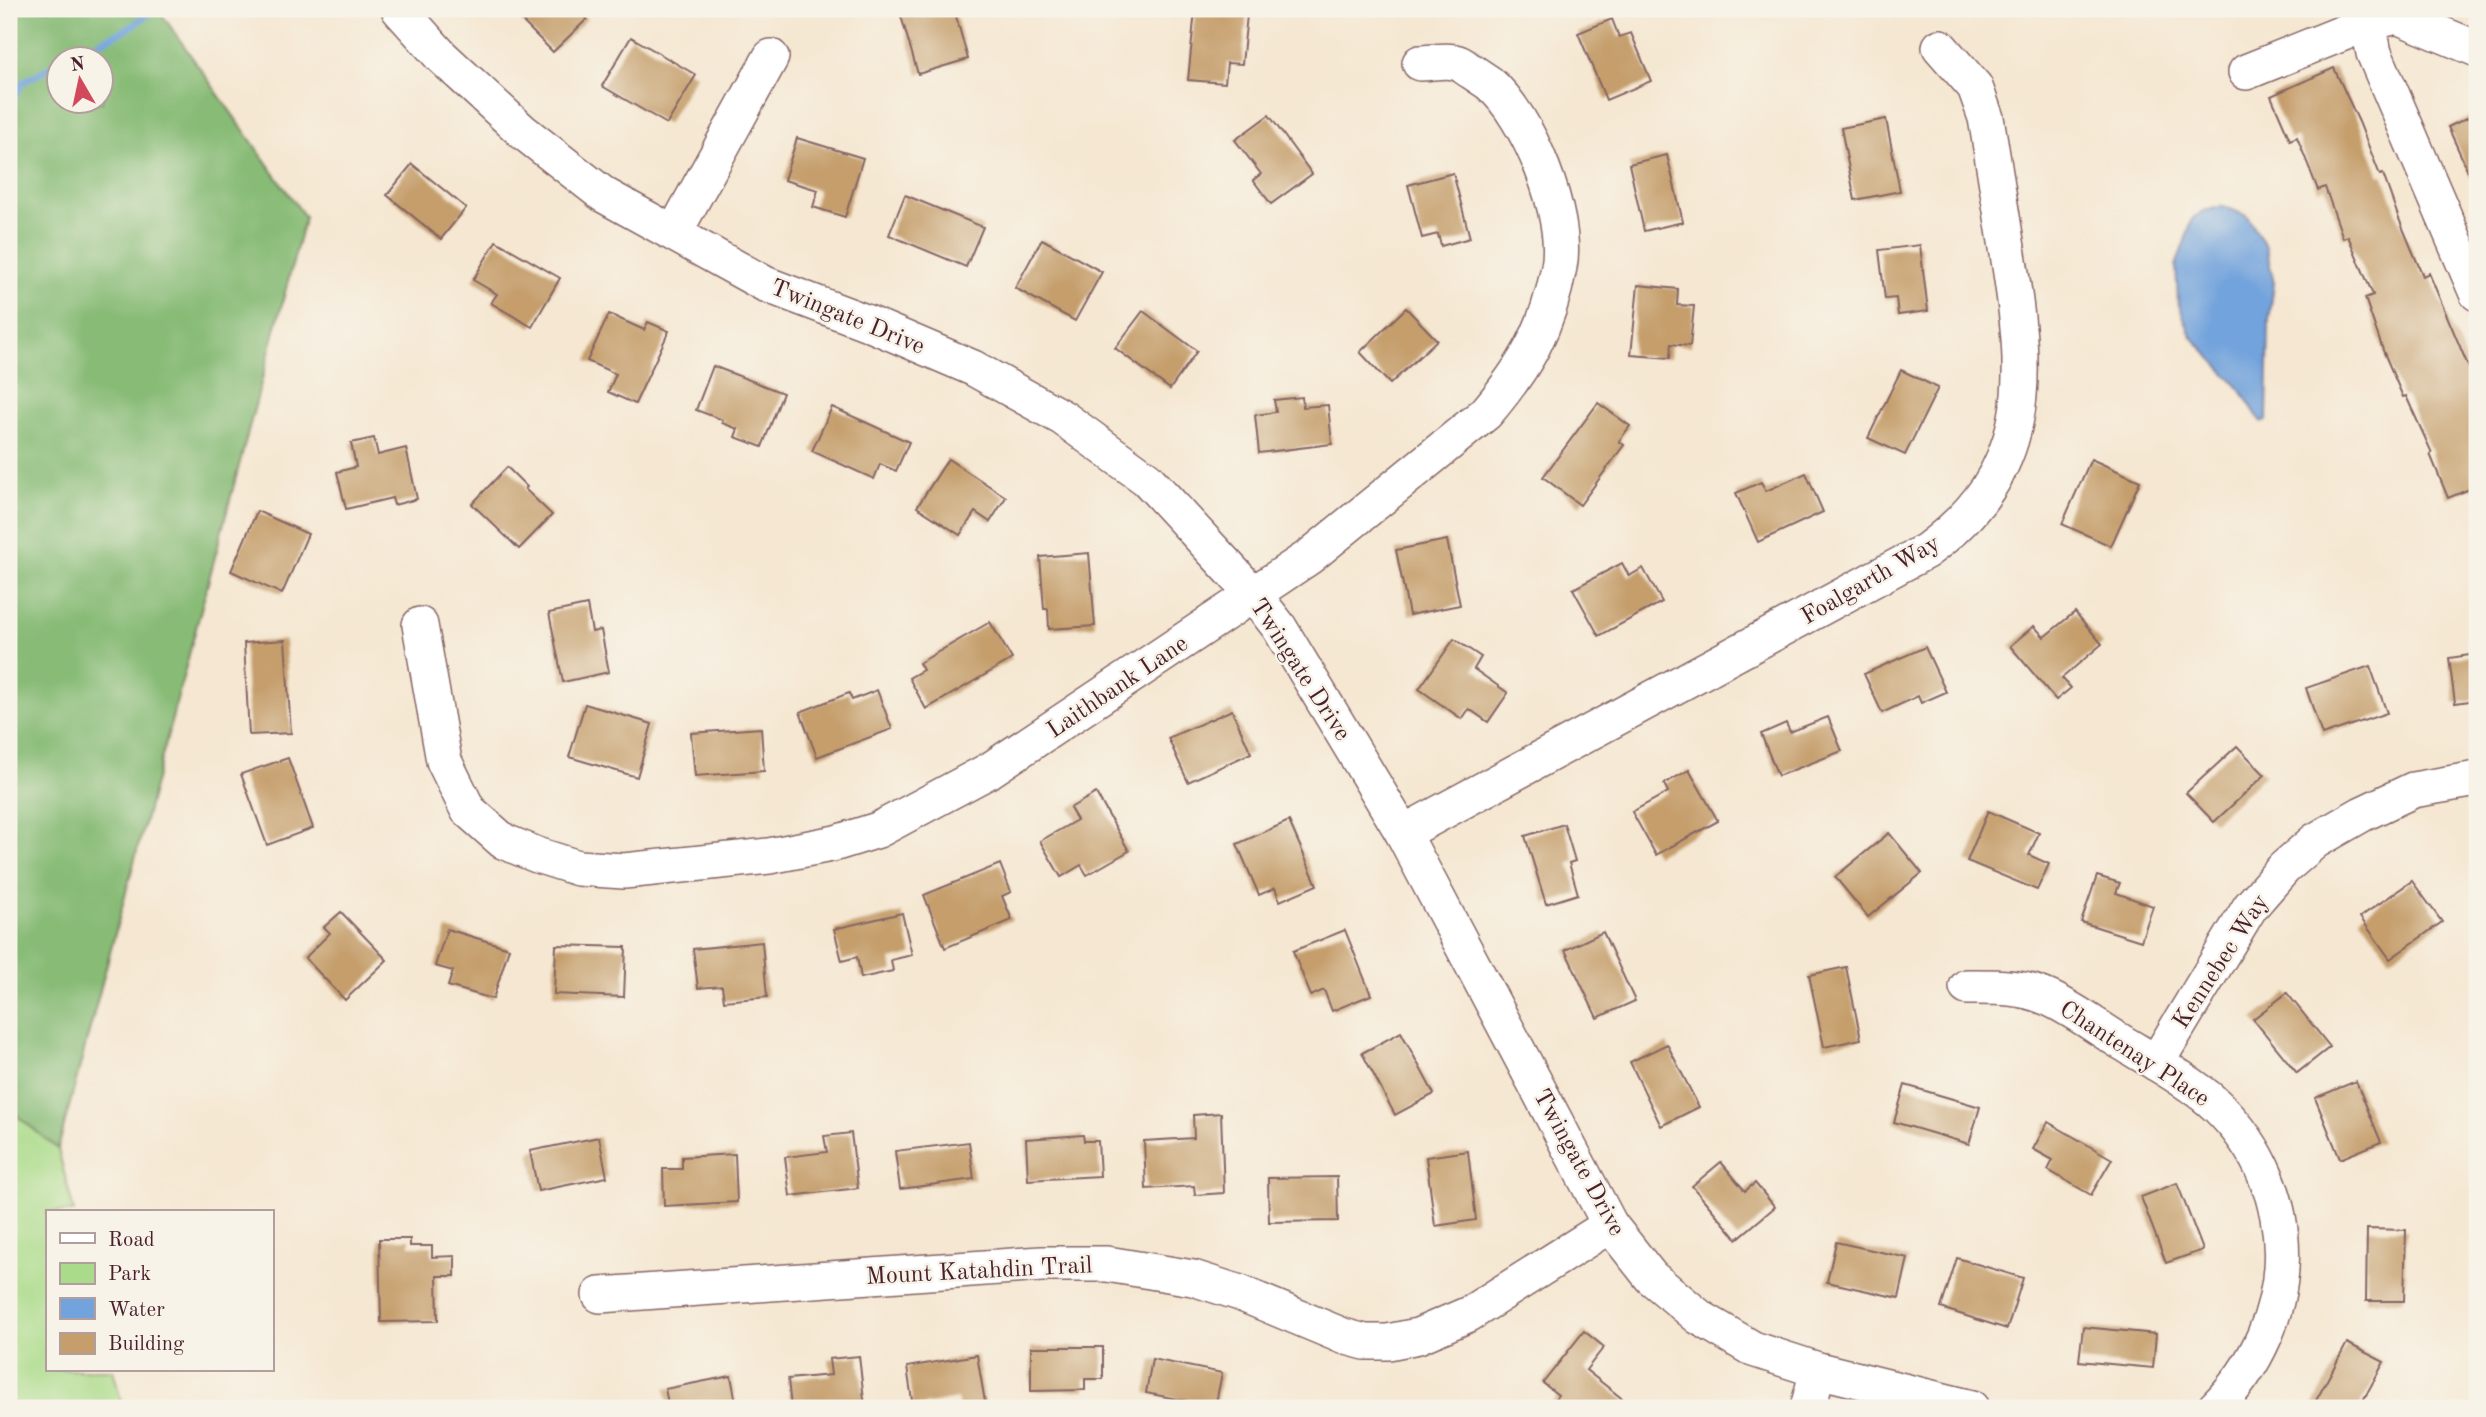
<svg xmlns="http://www.w3.org/2000/svg" width="2486" height="1417" font-family="'Old Standard TT',serif">
<style>
.green{fill:#aadb8a;stroke:#7a7d5a;stroke-width:2}
.forest{fill:#87bb76;stroke:#686d50;stroke-width:2;fill-rule:evenodd}
.water{fill:#72a3dc;stroke:#5e6184;stroke-width:2}
.lines{fill:none;stroke-linecap:round;stroke-linejoin:round}
.stream{stroke:#72a3dc;stroke-width:7}
.building{fill:#c59e6c}
.minor-casing{stroke:#866565;stroke-width:38}
.minor{stroke:#fff;stroke-width:35}
.labels{text-anchor:middle;stroke-width:5;stroke-linejoin:round;paint-order:stroke}
.street-label{font-size:24px;fill:#4a1f2b;stroke:#f7f3e8}
</style>
<rect width="100%" height="100%" fill="#f7f3e8"/>
<filter id="ink" filterUnits="userSpaceOnUse"><feTurbulence type="fractalNoise" baseFrequency=".0143" numOctaves="2"/><feDisplacementMap in="SourceGraphic" scale="14" xChannelSelector="R" yChannelSelector="G"/><feConvolveMatrix kernelMatrix="1 2 1 2 8 2 1 2 1" color-interpolation-filters="sRGB"/></filter>
<filter id="wash" filterUnits="userSpaceOnUse"><feTurbulence type="fractalNoise" baseFrequency=".00686" numOctaves="4" result="noise"/><feDisplacementMap in="SourceGraphic" scale="28" xChannelSelector="R" yChannelSelector="G"/><feGaussianBlur stdDeviation="1.57" result="paint"/><feColorMatrix in="noise" values="0 0 0 0 0 0 0 0 0 0 0 0 0 0 0 0 0 1.4 0 .05"/><feComposite in="paint" operator="in"/></filter>
<g filter="url(#wash)">
<rect width="100%" height="100%" fill="#f5e7d1"/>
<!-- green -->
<path class="green" d="M 9,1109 L 58,1149 L 74,1212 L 47,1212 L 47,1370 L 113,1370 L 123,1408 L 9,1408 Z"/>
<!-- forest -->
<path class="forest" d="M 9,9 L 158,9 L 305,217 L 58,1149 L 9,1109 ZM 60,60 L 102,60 L 102,102 L 60,102 Z"/>
<!-- water -->
<path class="water" d="M 2223,206 L 2247,216 L 2266,247 L 2274,283 L 2269,319 L 2267,421 L 2261,422 L 2240,389 L 2191,336 L 2178,302 L 2176,266 L 2193,218 L 2204,211 Z"/>
<g class="lines">
<!-- stream -->
<g class="stream">
<path d="M 63,60 L 129,28 L 156,9"/>
<path d="M 9,104 L 23,82 L 60,62"/>
</g>
</g>
<g id="blocks">
<!-- building -->
<g class="building">
<path d="M 510,9 L 577,9 L 587,19 L 553,52 Z"/>
<path d="M 899,9 L 954,9 L 968,59 L 918,74 Z"/>
<path d="M 1195,10 L 1247,15 L 1242,64 L 1227,63 L 1225,83 L 1188,80 Z"/>
<path d="M 1612,19 L 1619,37 L 1631,33 L 1651,81 L 1606,100 L 1578,33 Z"/>
<path d="M 631,37 L 696,75 L 667,124 L 602,86 Z"/>
<path d="M 2334,68 L 2359,122 L 2380,175 L 2383,174 L 2399,219 L 2423,276 L 2429,273 L 2477,387 L 2477,486 L 2448,498 L 2430,454 L 2432,453 L 2406,396 L 2403,397 L 2384,353 L 2365,298 L 2373,295 L 2348,236 L 2343,238 L 2325,187 L 2318,190 L 2297,137 L 2290,140 L 2271,96 Z"/>
<path d="M 2477,113 L 2477,191 L 2448,127 Z"/>
<path d="M 1269,115 L 1312,174 L 1271,204 L 1253,180 L 1261,174 L 1235,140 Z"/>
<path d="M 1886,119 L 1900,191 L 1855,200 L 1841,128 Z"/>
<path d="M 797,138 L 863,158 L 845,217 L 813,207 L 818,190 L 784,180 Z"/>
<path d="M 1667,155 L 1683,222 L 1644,231 L 1629,164 Z"/>
<path d="M 412,164 L 466,208 L 441,239 L 387,195 Z"/>
<path d="M 1453,173 L 1470,238 L 1441,246 L 1438,234 L 1422,238 L 1408,185 Z"/>
<path d="M 905,195 L 983,227 L 966,267 L 889,235 Z"/>
<path d="M 1042,239 L 1102,272 L 1075,321 L 1015,288 Z"/>
<path d="M 496,241 L 560,278 L 532,327 L 491,303 L 497,294 L 473,280 Z"/>
<path d="M 1920,245 L 1928,311 L 1898,315 L 1896,298 L 1885,299 L 1879,250 Z"/>
<path d="M 1638,285 L 1678,289 L 1677,305 L 1694,306 L 1690,346 L 1671,344 L 1670,358 L 1631,355 Z"/>
<path d="M 1406,308 L 1437,340 L 1390,384 L 1360,352 Z"/>
<path d="M 1143,311 L 1197,351 L 1170,389 L 1115,348 Z"/>
<path d="M 609,314 L 644,330 L 648,322 L 669,331 L 635,404 L 608,392 L 616,374 L 587,361 Z"/>
<path d="M 713,366 L 783,393 L 762,447 L 735,437 L 738,429 L 722,423 L 723,420 L 696,410 Z"/>
<path d="M 1901,370 L 1938,388 L 1905,455 L 1868,438 Z"/>
<path d="M 1302,397 L 1303,407 L 1328,405 L 1332,444 L 1259,453 L 1255,415 L 1276,412 L 1274,400 Z"/>
<path d="M 1598,403 L 1630,426 L 1619,441 L 1624,445 L 1580,505 L 1543,477 Z"/>
<path d="M 832,407 L 909,442 L 896,471 L 880,464 L 874,479 L 812,451 Z"/>
<path d="M 374,438 L 378,455 L 406,448 L 417,499 L 394,505 L 392,498 L 346,509 L 337,472 L 356,467 L 351,443 Z"/>
<path d="M 948,459 L 1006,497 L 990,522 L 975,512 L 960,535 L 917,507 Z"/>
<path d="M 2091,459 L 2140,481 L 2111,546 L 2062,524 Z"/>
<path d="M 507,467 L 527,487 L 525,489 L 552,515 L 519,549 L 472,504 Z"/>
<path d="M 1806,473 L 1823,512 L 1758,542 L 1736,493 L 1761,482 L 1766,491 Z"/>
<path d="M 257,511 L 308,534 L 282,594 L 231,571 Z"/>
<path d="M 1447,540 L 1460,605 L 1409,615 L 1396,550 Z"/>
<path d="M 1089,553 L 1095,626 L 1049,629 L 1048,609 L 1044,609 L 1040,557 Z"/>
<path d="M 1622,563 L 1629,576 L 1643,568 L 1662,602 L 1599,636 L 1573,589 Z"/>
<path d="M 587,605 L 592,632 L 601,630 L 609,672 L 563,682 L 549,613 Z"/>
<path d="M 2075,612 L 2102,644 L 2062,678 L 2071,688 L 2056,700 L 2010,646 L 2034,626 L 2044,637 Z"/>
<path d="M 990,622 L 1012,659 L 926,709 L 909,678 L 923,670 L 919,663 Z"/>
<path d="M 1454,639 L 1481,657 L 1474,669 L 1508,693 L 1488,722 L 1469,709 L 1462,719 L 1419,689 Z"/>
<path d="M 285,640 L 291,733 L 249,735 L 244,643 Z"/>
<path d="M 1925,647 L 1946,692 L 1921,703 L 1918,696 L 1882,713 L 1864,674 Z"/>
<path d="M 2477,654 L 2477,700 L 2455,703 L 2449,658 Z"/>
<path d="M 2370,666 L 2387,713 L 2322,735 L 2306,688 Z"/>
<path d="M 877,690 L 892,729 L 817,757 L 800,712 L 849,693 L 852,700 Z"/>
<path d="M 585,704 L 652,724 L 637,777 L 569,757 Z"/>
<path d="M 1232,710 L 1251,753 L 1188,782 L 1168,738 Z"/>
<path d="M 1828,717 L 1842,751 L 1778,776 L 1761,734 L 1786,723 L 1790,732 Z"/>
<path d="M 761,728 L 764,771 L 695,776 L 691,733 Z"/>
<path d="M 2237,746 L 2265,775 L 2214,822 L 2186,793 Z"/>
<path d="M 288,758 L 313,828 L 267,845 L 241,774 Z"/>
<path d="M 1689,770 L 1718,821 L 1656,855 L 1632,812 L 1668,792 L 1664,784 Z"/>
<path d="M 1096,793 L 1129,851 L 1087,875 L 1081,865 L 1061,877 L 1040,841 L 1077,820 L 1070,808 Z"/>
<path d="M 1988,811 L 2039,833 L 2029,855 L 2049,864 L 2037,890 L 1967,861 Z"/>
<path d="M 1289,821 L 1317,885 L 1280,901 L 1275,888 L 1259,895 L 1237,844 Z"/>
<path d="M 1564,824 L 1575,861 L 1569,863 L 1578,894 L 1546,904 L 1525,836 Z"/>
<path d="M 1889,833 L 1922,873 L 1868,917 L 1835,877 Z"/>
<path d="M 1000,864 L 1011,892 L 1002,896 L 1012,920 L 945,948 L 924,895 Z"/>
<path d="M 2097,876 L 2120,883 L 2116,893 L 2153,906 L 2141,941 L 2081,922 Z"/>
<path d="M 2412,881 L 2442,922 L 2390,959 L 2360,917 Z"/>
<path d="M 341,912 L 387,960 L 345,1000 L 305,958 L 330,933 L 324,927 Z"/>
<path d="M 902,913 L 912,955 L 891,960 L 893,971 L 861,978 L 857,957 L 842,961 L 834,929 Z"/>
<path d="M 447,929 L 509,948 L 493,999 L 448,986 L 453,971 L 435,966 Z"/>
<path d="M 1345,930 L 1371,995 L 1332,1011 L 1324,990 L 1311,996 L 1293,951 Z"/>
<path d="M 1603,932 L 1635,1001 L 1597,1018 L 1565,950 Z"/>
<path d="M 762,942 L 767,997 L 724,1001 L 722,986 L 698,988 L 693,949 Z"/>
<path d="M 556,945 L 626,947 L 624,997 L 554,994 Z"/>
<path d="M 1846,967 L 1861,1039 L 1824,1047 L 1809,975 Z"/>
<path d="M 2287,993 L 2330,1047 L 2297,1073 L 2253,1019 Z"/>
<path d="M 1401,1032 L 1434,1094 L 1395,1115 L 1362,1053 Z"/>
<path d="M 1667,1044 L 1699,1107 L 1661,1126 L 1630,1062 Z"/>
<path d="M 2356,1081 L 2381,1142 L 2340,1159 L 2315,1098 Z"/>
<path d="M 1905,1085 L 1980,1107 L 1969,1144 L 1894,1122 Z"/>
<path d="M 1221,1113 L 1224,1193 L 1195,1195 L 1194,1186 L 1146,1189 L 1144,1141 L 1194,1138 L 1193,1115 Z"/>
<path d="M 2048,1122 L 2112,1159 L 2091,1195 L 2048,1170 L 2053,1160 L 2033,1149 Z"/>
<path d="M 851,1133 L 858,1188 L 790,1196 L 785,1157 L 827,1152 L 824,1136 Z"/>
<path d="M 1083,1135 L 1084,1141 L 1098,1141 L 1100,1176 L 1028,1180 L 1026,1139 Z"/>
<path d="M 599,1137 L 607,1177 L 538,1191 L 530,1151 Z"/>
<path d="M 969,1142 L 974,1179 L 900,1189 L 895,1151 Z"/>
<path d="M 1468,1151 L 1476,1220 L 1435,1226 L 1426,1157 Z"/>
<path d="M 735,1154 L 737,1202 L 664,1206 L 663,1169 L 682,1169 L 682,1157 Z"/>
<path d="M 1721,1162 L 1745,1191 L 1755,1183 L 1775,1207 L 1737,1239 L 1692,1186 Z"/>
<path d="M 1337,1177 L 1338,1221 L 1269,1222 L 1268,1178 Z"/>
<path d="M 2177,1183 L 2203,1250 L 2166,1263 L 2141,1197 Z"/>
<path d="M 2367,1229 L 2406,1230 L 2404,1301 L 2366,1301 Z"/>
<path d="M 379,1239 L 410,1239 L 410,1246 L 432,1246 L 432,1257 L 455,1256 L 455,1276 L 437,1276 L 438,1321 L 381,1322 Z"/>
<path d="M 1836,1242 L 1908,1258 L 1899,1298 L 1827,1282 Z"/>
<path d="M 1957,1258 L 2023,1278 L 2007,1329 L 1941,1308 Z"/>
<path d="M 2083,1327 L 2156,1334 L 2153,1368 L 2079,1361 Z"/>
<path d="M 1584,1331 L 1604,1347 L 1586,1370 L 1634,1408 L 1548,1408 L 1558,1395 L 1543,1383 Z"/>
<path d="M 2347,1343 L 2384,1362 L 2359,1408 L 2312,1408 Z"/>
<path d="M 1031,1347 L 1103,1347 L 1103,1379 L 1085,1379 L 1085,1390 L 1031,1391 Z"/>
<path d="M 977,1355 L 986,1408 L 959,1408 L 957,1399 L 913,1407 L 907,1367 Z"/>
<path d="M 859,1356 L 865,1408 L 791,1408 L 788,1379 L 831,1375 L 829,1359 Z"/>
<path d="M 1152,1359 L 1222,1373 L 1215,1408 L 1186,1408 L 1187,1401 L 1146,1393 Z"/>
<path d="M 731,1376 L 737,1408 L 669,1408 L 665,1389 Z"/>
</g>
</g>
</g>
<g filter="url(#ink)">
<use href="#blocks" fill-opacity="0" stroke="#866565" stroke-width="2"/>
<g class="lines">
<defs>
<g id="minor">
<path d="M 399,9 L 441,56 L 522,131 L 604,195 L 765,284 L 868,323 L 973,368 L 1063,418 L 1147,479 L 1254,595 L 1279,627 L 1403,833 L 1610,1225 L 1651,1277 L 1699,1317 L 1753,1349 L 1818,1370 L 1972,1408"/>
<path d="M 2368,23 L 2374,53 L 2477,293"/>
<path d="M 2246,72 L 2368,23 L 2397,16 L 2477,49"/>
<path d="M 674,233 L 771,57"/>
<path d="M 420,625 L 444,761 L 468,810 L 503,841 L 537,855 L 578,868 L 624,871 L 769,856 L 836,843 L 878,830 L 990,770 L 1309,557 L 1486,413 C 1526,366 1548,328 1559,267 C 1569,216 1528,116 1489,83 C 1483,79 1477,75 1471,71 C 1467,69 1462,64 1458,63 C 1448,59 1431,63 1420,63"/>
<path d="M 1403,833 L 1926,551 C 2035,471 2028,380 2009,260 C 2001,212 1994,165 1986,118 L 1975,87 L 1940,47"/>
<path d="M 1967,987 C 1994,987 2021,986 2046,997 C 2069,1006 2101,1030 2123,1043 C 2151,1060 2194,1084 2216,1105 C 2306,1191 2301,1323 2215,1408"/>
<path d="M 2156,1063 L 2250,907 L 2284,868 L 2315,841 L 2362,814 L 2413,790 L 2477,779"/>
<path d="M 600,1295 L 1042,1264 L 1107,1264 L 1193,1278 L 1240,1293 L 1343,1336 L 1365,1342 L 1388,1342 L 1418,1336 L 1469,1314 L 1610,1225"/>
<path d="M 1808,1408 L 1818,1370"/>
</g>
</defs>
<!-- minor casing -->
<use href="#minor" class="minor-casing"/>
<!-- minor -->
<use href="#minor" class="minor"/>
</g>
</g>
<g class="labels">
<!-- street labels -->
<g class="street-label">
<text transform="translate(848 316) rotate(22)" y="8">Twingate Drive</text>
<text transform="translate(1870 579) rotate(-30)" y="8">Foalgarth Way</text>
<text transform="translate(1301 669) rotate(57)" y="8">Twingate Drive</text>
<text transform="translate(1117 686) rotate(-34)" y="8">Laithbank Lane</text>
<text transform="translate(2220 961) rotate(-57)" y="8">Kennebec Way</text>
<text transform="translate(2135 1053) rotate(33)" y="8">Chantenay Place</text>
<text transform="translate(1580 1162) rotate(61)" y="8">Twingate Drive</text>
<text transform="translate(979 1270) rotate(-3)" y="8">Mount Katahdin Trail</text>
</g>
</g>
<!-- margin -->
<rect width="2486" height="1417" fill="none" stroke="#f7f3e8" stroke-width="35"/>
<!-- legend -->
<rect x="46" y="1210" width="228" height="161" fill="#f7f3e8" stroke="#b29e9c" stroke-width="2"/>
<rect x="60" y="1233" width="35" height="10" fill="#ffffff" stroke="#b29e9c" stroke-width="2"/>
<text x="108" y="1246" font-size="21" fill="#4a1f2b">Road</text>
<rect x="60" y="1263" width="35" height="21" fill="#aadb8a" stroke="#b29e9c" stroke-width="2"/>
<text x="108" y="1280" font-size="21" fill="#4a1f2b">Park</text>
<rect x="60" y="1298" width="35" height="21" fill="#72a3dc" stroke="#b29e9c" stroke-width="2"/>
<text x="108" y="1316" font-size="21" fill="#4a1f2b">Water</text>
<rect x="60" y="1333" width="35" height="21" fill="#c59e6c" stroke="#b29e9c" stroke-width="2"/>
<text x="108" y="1350" font-size="21" fill="#4a1f2b">Building</text>
<!-- north arrow -->
<g transform="translate(80 80) rotate(351)"><circle r="33" fill="#f7f3e8" stroke="#b29e9c" stroke-width="2"/>
<path d="M0-5L12 26L0 18L-12 26Z" fill="#d1495b"/>
<text y="-10" font-size="19" font-weight="bold" text-anchor="middle" fill="#4a1f2b">N</text>
</g>
</svg>
